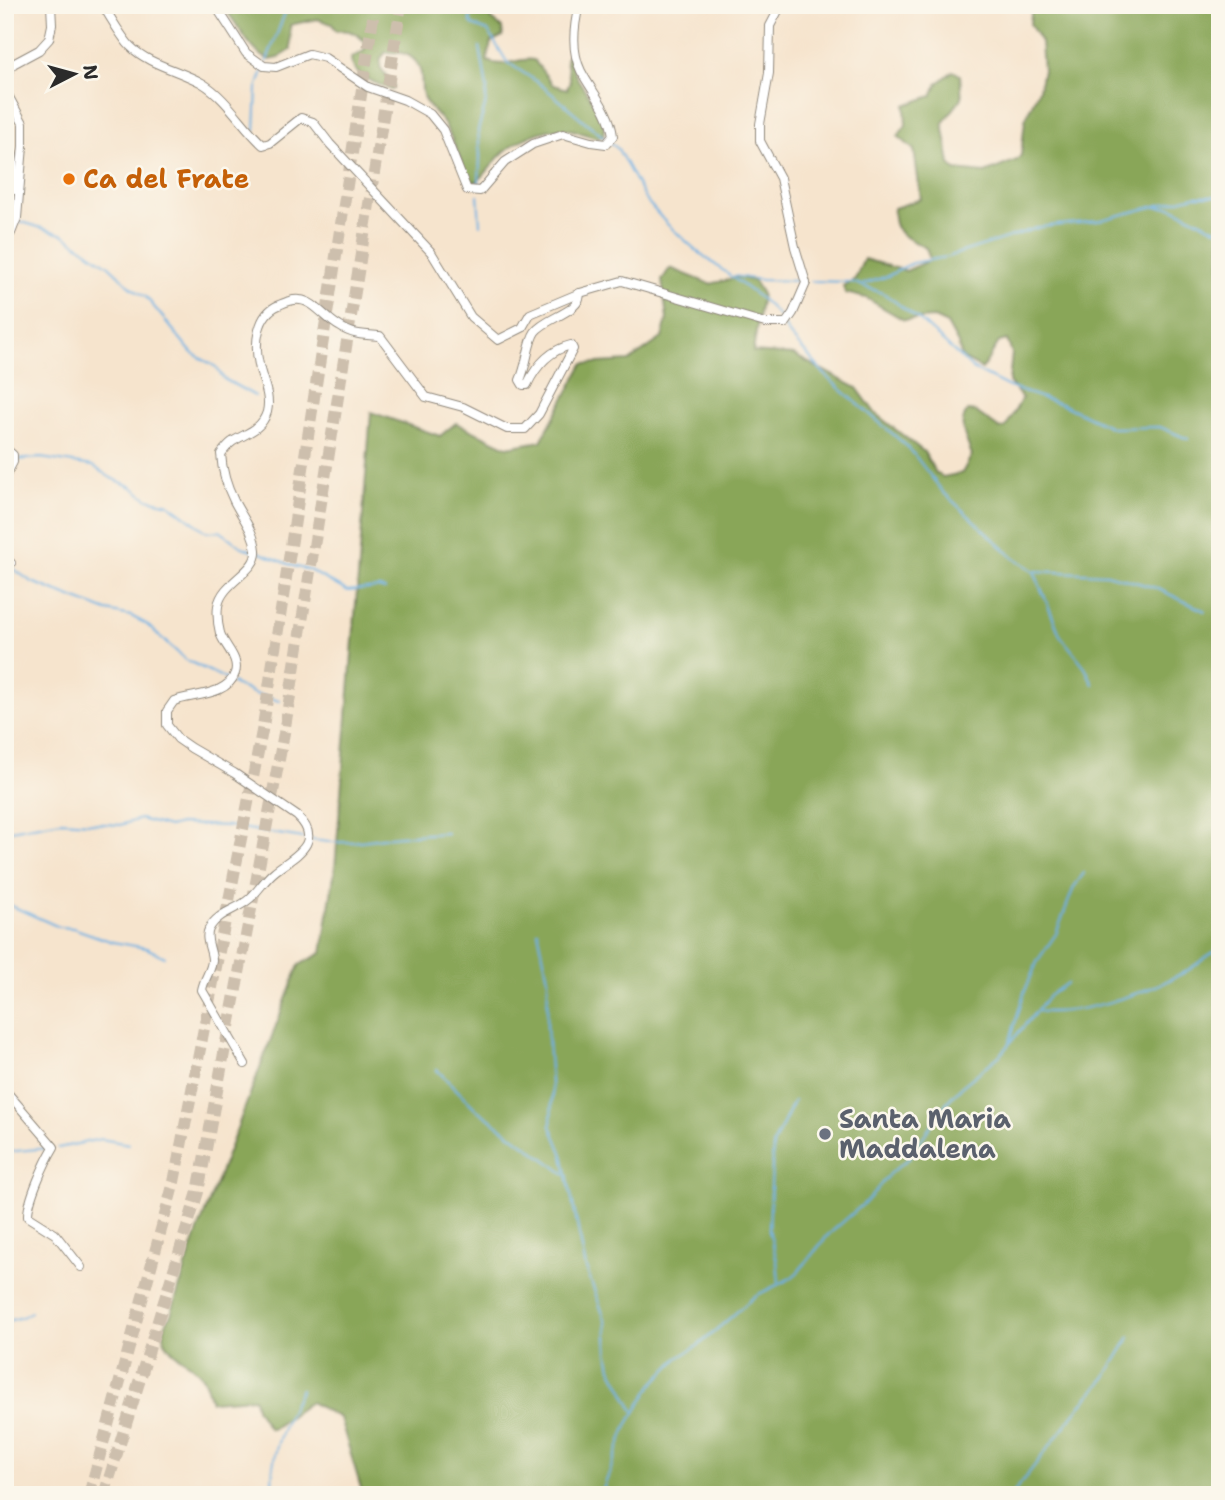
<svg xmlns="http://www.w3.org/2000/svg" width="1225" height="1500" font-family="'Shantell Sans',sans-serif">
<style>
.forest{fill:#89a659;stroke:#5a6842;stroke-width:2}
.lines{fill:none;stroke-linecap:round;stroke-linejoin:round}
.stream{stroke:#6eb1e3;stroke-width:2}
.highway-tunnel{stroke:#cdbfad;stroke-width:12;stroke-dasharray:12 6;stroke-linecap:butt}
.minor-casing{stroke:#90887c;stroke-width:10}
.minor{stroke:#fff;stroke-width:8}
.food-dot{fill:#e8710a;stroke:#fbf7ec;stroke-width:2.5}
.worship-dot{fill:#6b7280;stroke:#fbf7ec;stroke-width:2.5}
.labels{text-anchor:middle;stroke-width:5;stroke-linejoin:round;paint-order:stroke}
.food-label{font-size:26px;font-weight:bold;fill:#c56008;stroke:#fbf7ec;text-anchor:start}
.worship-label{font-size:26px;font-weight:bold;fill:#5b616d;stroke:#fbf7ec;text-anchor:start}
</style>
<rect width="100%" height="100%" fill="#fbf7ec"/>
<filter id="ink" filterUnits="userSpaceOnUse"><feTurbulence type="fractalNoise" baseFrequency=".0143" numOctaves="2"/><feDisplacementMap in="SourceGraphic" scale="14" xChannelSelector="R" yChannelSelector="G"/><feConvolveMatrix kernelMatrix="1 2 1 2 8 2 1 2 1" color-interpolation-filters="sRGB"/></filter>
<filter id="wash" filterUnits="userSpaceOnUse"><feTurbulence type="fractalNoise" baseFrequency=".00686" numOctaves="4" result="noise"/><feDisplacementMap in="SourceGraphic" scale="28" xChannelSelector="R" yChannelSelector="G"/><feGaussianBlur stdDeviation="1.57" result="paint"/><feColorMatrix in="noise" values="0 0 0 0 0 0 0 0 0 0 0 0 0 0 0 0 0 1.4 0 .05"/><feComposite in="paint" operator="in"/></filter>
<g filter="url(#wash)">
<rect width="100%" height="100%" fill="#f6e4cd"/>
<!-- forest -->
<g class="forest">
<path d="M 221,5 L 490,5 L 490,18 L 502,28 L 503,36 L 491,42 L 487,61 C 503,69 518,57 534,60 L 553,85 L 567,89 L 570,82 L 566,59 L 570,53 C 571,61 572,69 576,76 C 584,91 612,121 602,137 L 598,138 C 589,136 580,132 572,130 C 547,125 514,140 498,158 C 490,167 486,175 476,182 L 468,180 C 461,161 455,142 444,124 C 439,116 427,106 424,99 C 419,86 425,74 416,62 C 408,51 397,53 386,52 L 381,58 L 380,67 L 394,86 L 392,90 C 377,83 351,77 351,58 L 364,51 L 366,43 C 357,33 350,29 336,31 L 332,24 L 317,19 L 290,25 L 291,50 L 278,58 L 270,60 C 248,52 238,21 221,5 Z"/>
<path d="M 1032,5 L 1220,5 L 1220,1495 L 363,1495 L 340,1418 L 310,1402 L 272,1429 L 268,1428 L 256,1408 L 254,1398 L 211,1401 C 208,1393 206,1381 201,1375 C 183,1353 149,1350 171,1314 L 195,1239 L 299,965 L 322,953 L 335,869 L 371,412 L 440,436 L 456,423 L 507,447 L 541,441 L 583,364 L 629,361 L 662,338 L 667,319 L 662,280 L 670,268 L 710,284 L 740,277 L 754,281 L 762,294 L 753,352 L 794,355 L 857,388 L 876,414 L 924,452 L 936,473 L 943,477 L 962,473 L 972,455 C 967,441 956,423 968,411 L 976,412 L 1000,429 L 1006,427 L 1022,398 L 1009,382 L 1012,353 L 1007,340 L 999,342 L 982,369 L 962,358 L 958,344 L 947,324 L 934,318 L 904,320 L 866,298 L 845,293 L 843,286 L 855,279 L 864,259 L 906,271 L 930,260 L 926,248 C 906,237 891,234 894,208 L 921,199 L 914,150 L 898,136 L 906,125 L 905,105 L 932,96 L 937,84 L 953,71 L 960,75 L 962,98 L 943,123 L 950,164 L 955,170 L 985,173 L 1017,160 L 1021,155 L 1025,120 L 1039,89 L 1043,70 L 1041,42 L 1030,24 Z"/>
</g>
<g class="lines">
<!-- stream -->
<g class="stream">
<path d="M 473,5 L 470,19 L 472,25 L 488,31 L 507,62 L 539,83 L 607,140"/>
<path d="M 266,63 L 288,5"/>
<path d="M 255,131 L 257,88 L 264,68"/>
<path d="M 611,143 L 618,149 L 645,199 L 667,224 L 697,251 L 764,301 L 783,320"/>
<path d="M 479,186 L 480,155 L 478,130 L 485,106 L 487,88 L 480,47"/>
<path d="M 478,195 L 480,225"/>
<path d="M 1156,207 L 1171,207 L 1220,231"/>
<path d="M 5,217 L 14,219"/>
<path d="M 19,221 L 64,235 L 109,266 L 132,288 L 146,297 L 192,353 L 216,367 L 224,379 L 255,396"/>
<path d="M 734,276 L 761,280 L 801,281"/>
<path d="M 811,281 L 852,282 L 885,294 L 923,323 L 973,369 L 1009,387 L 1061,404 L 1113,428 L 1160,427 L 1188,439"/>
<path d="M 864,284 L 888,276 L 912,263 L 947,257 L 1040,227 L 1097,221 L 1195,196 L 1220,196"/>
<path d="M 784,325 L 788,333 L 829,379 L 909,448 L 943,492 L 1014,558 L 1034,571 L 1107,574 L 1156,588 L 1205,611"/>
<path d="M 15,460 L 41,458 L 93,466 L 111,478 L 132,487 L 148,499 L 169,504 L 207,532 L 220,531 L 240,546 L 253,551"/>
<path d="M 258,552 L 296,567 L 309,570 L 347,591 L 379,588 L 385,590"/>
<path d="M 9,566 L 32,582 L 107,611 L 131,616 L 146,624 L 186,660 L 228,680"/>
<path d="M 1034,571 L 1060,635 L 1085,667 L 1093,684"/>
<path d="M 232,683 L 255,694 L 280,701"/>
<path d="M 5,831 L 61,821 L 120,825 L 140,819 L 169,827 L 180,824 L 228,826 L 303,838"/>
<path d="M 312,840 C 344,845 359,841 390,837 C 409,835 428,834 447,833"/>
<path d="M 5,903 L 59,927 L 73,928 L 113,942 L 146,948 L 165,957"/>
<path d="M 538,931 L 548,979 L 547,1028 L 552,1095 L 551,1126 L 563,1155 L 586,1268 L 606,1322 L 608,1352 L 611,1368 L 634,1411"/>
<path d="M 1216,950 L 1220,933"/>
<path d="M 1037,1011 C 1077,1017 1148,992 1183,973 C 1197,966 1206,955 1220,949"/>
<path d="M 1009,1044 L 1024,993 L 1038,960 L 1056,934 L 1074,887 L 1084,873"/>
<path d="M 437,1070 L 476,1109 L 568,1176"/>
<path d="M 58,1148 L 101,1139 L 129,1144"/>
<path d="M 5,1152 L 49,1148"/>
<path d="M 779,1283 L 777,1261 L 769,1230 L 773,1145 L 794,1101"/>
<path d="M 5,1322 L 22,1317 L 31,1312"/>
<path d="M 273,1495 C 268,1456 284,1423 301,1389"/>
<path d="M 601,1495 L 627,1425 L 652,1385 L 678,1358 L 699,1345 L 755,1296 L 791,1278 L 798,1272 L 828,1235 L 869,1199 L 889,1174 L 908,1159 L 946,1103 L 961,1087 L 999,1056 L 1049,996 L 1067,983"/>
<path d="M 1012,1495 L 1081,1405 L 1105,1378 L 1130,1337"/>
</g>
</g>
</g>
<g filter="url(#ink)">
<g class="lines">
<!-- highway-tunnel -->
<g class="highway-tunnel">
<path d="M 89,1495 L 174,1182 L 263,726 L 375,5"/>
<path d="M 104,1495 L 198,1192 L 284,733 L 401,5"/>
</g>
<defs>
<g id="minor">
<path d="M 103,5 C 108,14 123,39 130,46 C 149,65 179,70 202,83 C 227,98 242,126 263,145 L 270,143 L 301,118 L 313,122 L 330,144 L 431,252 L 471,317 L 498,340 L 522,328 L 530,314 L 580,293 L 622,281 L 765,323 L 786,323 L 793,313 L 806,283 L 795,247 L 780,178 L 760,141 L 760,124 L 769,73 L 770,26 L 781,5"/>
<path d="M 212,5 L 217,8 L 246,53 L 264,66 L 276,67 L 309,54 L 325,58 L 368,87 L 405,100 L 430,114 L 443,130 L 467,190 L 480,191 L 505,162 L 533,144 L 563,134 L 591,142 L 606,144 L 613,136 C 610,111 592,92 581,71 C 571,51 574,25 579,5"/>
<path d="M 5,18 L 6,5"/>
<path d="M 5,78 L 13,64 L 39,50 L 49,39 L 52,25 L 51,5"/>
<path d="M 5,90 L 23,123 L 23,146 L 17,218 L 11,233 L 5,238"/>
<path d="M 5,129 L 13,157 L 15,190"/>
<path d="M 5,280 L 5,284"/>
<path d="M 5,448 L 13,455 L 13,462 L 5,477"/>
<path d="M 5,558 L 11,563"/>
<path d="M 245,1064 L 202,990 C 204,978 212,970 212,960 C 212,950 204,939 209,929 C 217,913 236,910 248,900 C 258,892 264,880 274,872 C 292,857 326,843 297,816 L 234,773 L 191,748 L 178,739 L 167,725 L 167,711 L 174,701 C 192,694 228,696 235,673 C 240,658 224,646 220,633 C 218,625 217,614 218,606 C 222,581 258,572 256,550 C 254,531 242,517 234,501 C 227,487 222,469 221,454 C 224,450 228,445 232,442 C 245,433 261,431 267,412 C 271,395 262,381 259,365 C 254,344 257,314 279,305 C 286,302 292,299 300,300 C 314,301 326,319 339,326 C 352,335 364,335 380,336 L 426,397 L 463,407 L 507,429 L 525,429 L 539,414 L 573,349 L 571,345 C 550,350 536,366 527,385 L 523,385 L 520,380 C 527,366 528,342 535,332 C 546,317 580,313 580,293"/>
<path d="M 5,1090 L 54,1147 C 45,1162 27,1201 28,1217 L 55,1234 L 81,1267"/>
</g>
</defs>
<!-- minor casing -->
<use href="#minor" class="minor-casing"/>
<!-- minor -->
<use href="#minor" class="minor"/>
</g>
</g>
<!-- markers -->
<circle class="food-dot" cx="69" cy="179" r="7"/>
<circle class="worship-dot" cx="825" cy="1134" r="7"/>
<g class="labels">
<!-- food labels -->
<g class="food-label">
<text x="83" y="188">Ca del Frate</text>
</g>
<!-- worship labels -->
<g class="worship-label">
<text x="839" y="1128">Santa Maria<tspan x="839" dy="30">Maddalena</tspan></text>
</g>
</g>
<!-- margin -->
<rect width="1225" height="1500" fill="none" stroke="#fbf7ec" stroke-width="28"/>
<!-- north arrow -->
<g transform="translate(74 74) rotate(84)" stroke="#fbf7ec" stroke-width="5" paint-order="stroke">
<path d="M0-5L12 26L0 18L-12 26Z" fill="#2b2b2b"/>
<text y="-10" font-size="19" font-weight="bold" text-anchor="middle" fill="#2b2b2b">N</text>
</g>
</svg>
